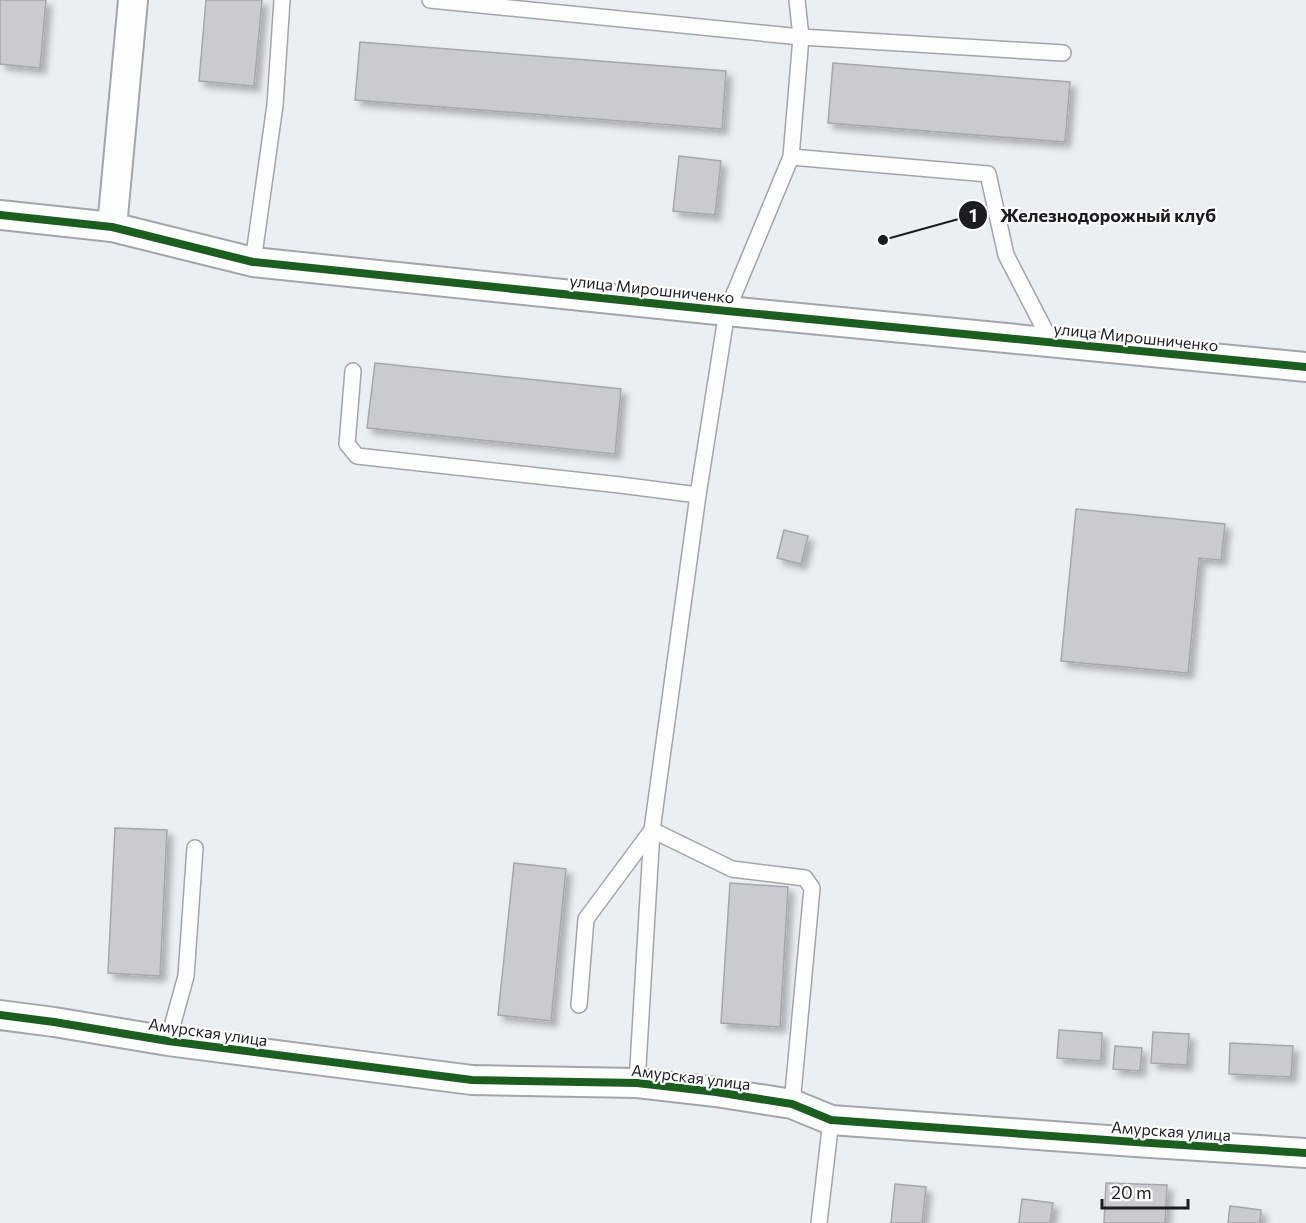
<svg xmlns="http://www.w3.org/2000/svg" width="1306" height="1223" font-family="Commissioner,sans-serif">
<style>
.building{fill:#c8ccd0;stroke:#a4a7ab;stroke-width:1.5;filter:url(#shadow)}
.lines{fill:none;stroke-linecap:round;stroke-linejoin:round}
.lane-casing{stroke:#a2a5a9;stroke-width:18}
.street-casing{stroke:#a2a5a9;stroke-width:32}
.lane{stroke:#fcfdfd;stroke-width:15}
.street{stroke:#fcfdfd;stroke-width:28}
.cycleway-casing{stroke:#fff;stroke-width:11}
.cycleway{stroke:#1b5e20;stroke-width:8}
.labels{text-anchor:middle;stroke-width:4.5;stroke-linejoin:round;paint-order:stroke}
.street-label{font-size:16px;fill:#1a1d21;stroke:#fff}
.leader{fill:none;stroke:#1a1d21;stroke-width:2}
.callout-dot{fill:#1a1d21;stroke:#fff;stroke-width:2}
.mark-label{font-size:18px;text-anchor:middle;font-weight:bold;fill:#fff}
.callout-label{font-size:18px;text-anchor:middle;font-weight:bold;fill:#1a1d21;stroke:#fff;stroke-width:4.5;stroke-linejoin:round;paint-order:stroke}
</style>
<defs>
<filter id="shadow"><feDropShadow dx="5.5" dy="5.5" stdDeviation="3" flood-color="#0004"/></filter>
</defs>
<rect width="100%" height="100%" fill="#eaeff4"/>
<!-- building -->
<g class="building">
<path d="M 0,0 L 46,0 L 40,68 L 0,64 Z"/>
<path d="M 206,0 L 262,0 L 254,86 L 199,81 Z"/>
<path d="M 360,42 L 726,71 L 722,129 L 355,100 Z"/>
<path d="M 833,63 L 1070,82 L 1065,142 L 828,123 Z"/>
<path d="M 679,156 L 721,161 L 715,215 L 673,211 Z"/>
<path d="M 375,363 L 621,389 L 615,454 L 367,428 Z"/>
<path d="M 1076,509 L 1225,524 L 1221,560 L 1199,558 L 1188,673 L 1061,661 Z"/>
<path d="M 784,530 L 808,536 L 801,564 L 777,558 Z"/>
<path d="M 115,828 L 167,830 L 160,976 L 108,973 Z"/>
<path d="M 514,863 L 566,869 L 551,1021 L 498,1015 Z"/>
<path d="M 730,883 L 788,887 L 780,1027 L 721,1023 Z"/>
<path d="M 1059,1030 L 1102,1033 L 1101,1061 L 1057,1058 Z"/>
<path d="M 1153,1032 L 1189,1034 L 1187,1065 L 1151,1063 Z"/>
<path d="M 1230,1043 L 1293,1046 L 1291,1077 L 1229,1074 Z"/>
<path d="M 1115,1046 L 1142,1048 L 1140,1071 L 1113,1069 Z"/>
<path d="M 1106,1183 L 1167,1185 L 1165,1223 L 1104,1223 Z"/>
<path d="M 895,1184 L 926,1187 L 922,1223 L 891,1223 Z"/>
<path d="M 1022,1199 L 1053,1203 L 1050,1223 L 1019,1223 Z"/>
<path d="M 1230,1206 L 1261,1210 L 1260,1223 L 1228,1223 Z"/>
</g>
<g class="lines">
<defs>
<g id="lane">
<path d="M 430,0 L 801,37 L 1063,53"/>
<path d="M 791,157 L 988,174 L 1006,255 L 1051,342"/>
<path d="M 253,262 L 275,105 L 282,0"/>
<path d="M 353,371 L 347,444 L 357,456 L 620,485 L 698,495"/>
<path d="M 579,1005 L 586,919 L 652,830 L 732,869 L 805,878 L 812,888 L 792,1104"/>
<path d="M 168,1041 L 186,976 L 195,848"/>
<path d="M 637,1083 L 652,830 L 698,495 L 727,311 L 791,157 L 801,37 L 797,0"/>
<path d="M 819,1223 L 831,1120"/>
</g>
<g id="street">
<path d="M 0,215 L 112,227 L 253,262 L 727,311 L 1306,367"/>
<path d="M 112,227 L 133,0"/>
<path d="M 0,1015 L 54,1022 L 168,1041 L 472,1080 L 637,1083 L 716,1092 L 792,1104 L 831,1120 L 1135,1142 L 1306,1153"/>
</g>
</defs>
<!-- lane casing -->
<use href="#lane" class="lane-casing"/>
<!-- street casing -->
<use href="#street" class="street-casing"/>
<!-- lane -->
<use href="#lane" class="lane"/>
<!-- street -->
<use href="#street" class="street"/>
<defs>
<g id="cycleway">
<path d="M 0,215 L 112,227 L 253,262 L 727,311 L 1306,367"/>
<path d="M 0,1015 L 54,1022 L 168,1041 L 472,1080 L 637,1083 L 716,1092 L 792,1104 L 831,1120 L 1135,1142 L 1306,1153"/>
</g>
</defs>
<!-- cycleway casing -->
<use href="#cycleway" class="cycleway-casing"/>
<!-- cycleway -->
<use href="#cycleway" class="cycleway"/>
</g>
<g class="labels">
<!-- street labels -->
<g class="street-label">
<text transform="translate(652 289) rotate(6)" y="6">улица Мирошниченко</text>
<text transform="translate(1136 337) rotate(6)" y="6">улица Мирошниченко</text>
<text transform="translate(208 1032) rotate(8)" y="6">Амурская улица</text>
<text transform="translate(691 1077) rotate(7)" y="6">Амурская улица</text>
<text transform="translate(1171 1131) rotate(4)" y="6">Амурская улица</text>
</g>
</g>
<!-- callouts -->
<path class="leader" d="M883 240L973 215"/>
<g class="callout-dot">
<circle cx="883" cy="240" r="6"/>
<circle cx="973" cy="215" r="15"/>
</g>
<g class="mark-label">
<text x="973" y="222">1</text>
</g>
<g class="callout-label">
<text x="1108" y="222">Железнодорожный клуб</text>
</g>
<!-- scale -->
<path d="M1102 1199v9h86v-9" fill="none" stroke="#1a1d21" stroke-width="3"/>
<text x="1111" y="1199" font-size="18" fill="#1a1d21" stroke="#ffffff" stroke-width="4.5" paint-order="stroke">20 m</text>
</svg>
